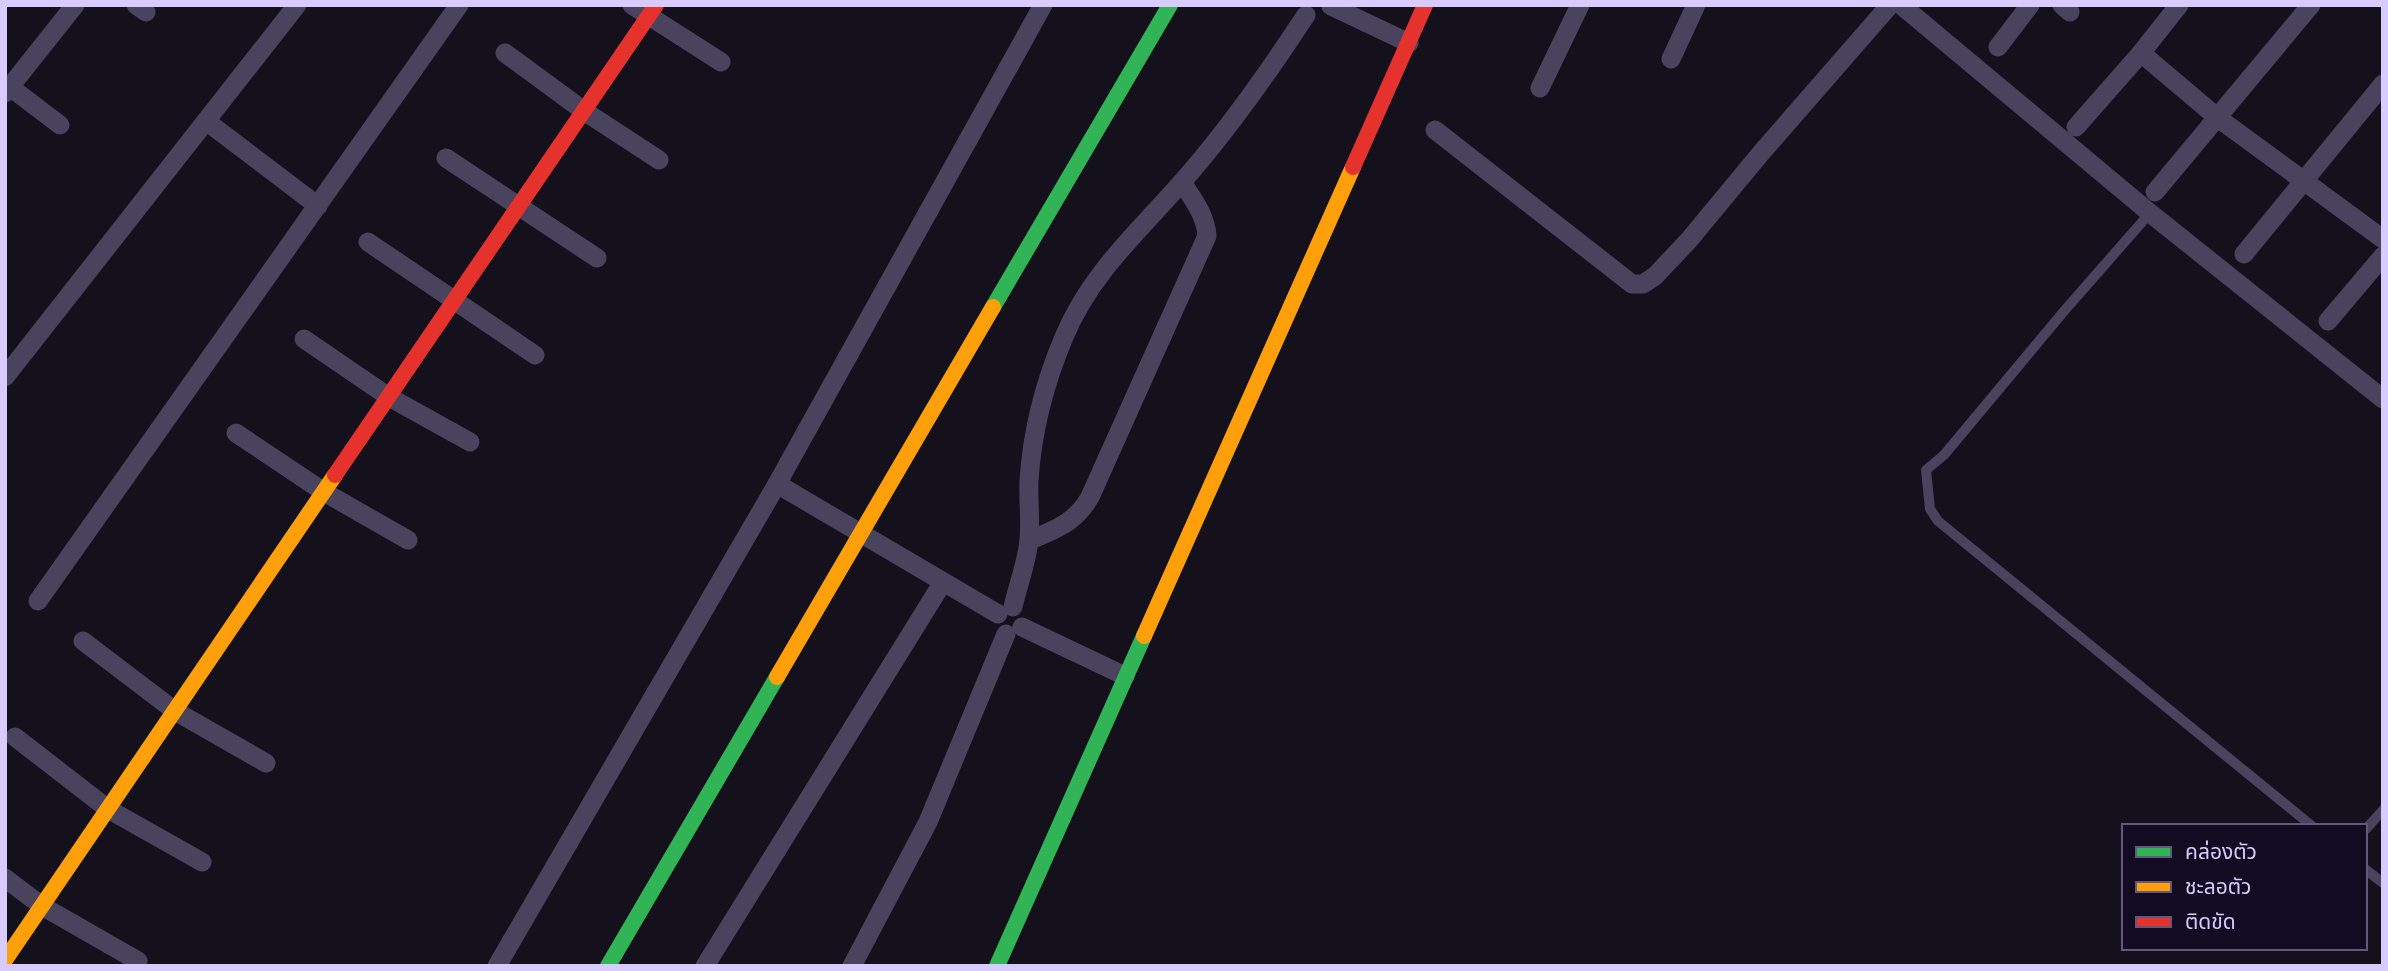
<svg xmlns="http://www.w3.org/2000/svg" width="2388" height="971" font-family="Helvetica,'Noto Sans Thai',sans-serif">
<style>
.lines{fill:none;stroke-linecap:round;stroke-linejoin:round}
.lane{stroke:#49435e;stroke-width:10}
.street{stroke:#49435e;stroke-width:19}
.fast{stroke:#30b455;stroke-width:16}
.slow{stroke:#ff9f0a;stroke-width:16}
.jam{stroke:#e5322d;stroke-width:16}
</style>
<rect width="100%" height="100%" fill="#14101c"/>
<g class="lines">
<!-- lane -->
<g class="lane">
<path d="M 2150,213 L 2065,310 L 1944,455 L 1926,470 L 1930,509 L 1938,521 L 2312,826"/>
<path d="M 2365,830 L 2383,810"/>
<path d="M 2365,869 L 2383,883"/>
</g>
<!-- street -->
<g class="street">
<path d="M 136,5 L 146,12"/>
<path d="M 632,5 L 721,62"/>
<path d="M 1901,5 L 2150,213 L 2383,399"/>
<path d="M 2062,5 L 2070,12"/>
<path d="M 1331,6 L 1409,43"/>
<path d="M 1998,47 L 2030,5"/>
<path d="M 505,53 L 584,111 L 659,160"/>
<path d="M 2141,53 L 2218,118 L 2383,239"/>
<path d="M 1671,59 L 1696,5"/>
<path d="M 10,87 L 60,125"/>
<path d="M 1540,88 L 1580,5"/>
<path d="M 5,93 L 75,5"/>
<path d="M 206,121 L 318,206"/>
<path d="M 2076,127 L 2141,53 L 2179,5"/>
<path d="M 1435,130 L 1632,284 L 1643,284 L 1655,276 L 1689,240 L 1761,153 L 1890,5"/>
<path d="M 446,158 L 597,258"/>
<path d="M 2155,192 L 2311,5"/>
<path d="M 368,242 L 535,355"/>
<path d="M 2244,254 L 2383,84"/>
<path d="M 2328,321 L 2383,256"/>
<path d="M 304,339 L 389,397 L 470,442"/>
<path d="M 5,377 L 297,5"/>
<path d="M 236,433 L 324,492 L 408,540"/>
<path d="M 777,484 L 998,614"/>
<path d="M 1029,541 C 1057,528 1074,524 1090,497 L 1207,236 C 1206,216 1193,199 1182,182"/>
<path d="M 38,601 L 459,5"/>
<path d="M 1013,607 C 1018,585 1027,562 1029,540 C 1031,520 1028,500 1029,481 C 1032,432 1045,382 1064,337 C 1090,274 1139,231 1182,182 C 1228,130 1268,73 1306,15"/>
<path d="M 1022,627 L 1125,676"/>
<path d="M 83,641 L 175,711 L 266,763"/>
<path d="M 15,737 L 108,809 L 202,862"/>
<path d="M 5,878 L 42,906 L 138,961"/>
<path d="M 497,966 L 777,484 L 1043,5"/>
<path d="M 705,966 L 943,582"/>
<path d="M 852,966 L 928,822 L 1006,634"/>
</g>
<!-- fast -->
<g class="fast">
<path d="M 993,307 L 1170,5"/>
<path d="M 608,966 L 777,677"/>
<path d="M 997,966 L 1144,636"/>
</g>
<!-- slow -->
<g class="slow">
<path d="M 1144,636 L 1353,167"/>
<path d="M 777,677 L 993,307"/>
<path d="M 5,960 L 335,475"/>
</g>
<!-- jam -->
<g class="jam">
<path d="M 1353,167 L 1425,5"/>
<path d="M 335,475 L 656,5"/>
</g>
</g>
<!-- border -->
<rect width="2388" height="971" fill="none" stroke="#d8cbff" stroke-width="14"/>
<!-- legend -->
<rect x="2122" y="824" width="245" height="126" fill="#120b21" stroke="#61587a" stroke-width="2"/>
<rect x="2136" y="847" width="35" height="10" fill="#30b455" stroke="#61587a" stroke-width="2"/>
<text x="2185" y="859" font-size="21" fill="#d8cbff">คล่องตัว</text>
<rect x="2136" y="882" width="35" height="10" fill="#ff9f0a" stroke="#61587a" stroke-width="2"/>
<text x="2185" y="894" font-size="21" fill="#d8cbff">ชะลอตัว</text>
<rect x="2136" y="917" width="35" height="10" fill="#e5322d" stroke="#61587a" stroke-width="2"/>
<text x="2185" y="929" font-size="21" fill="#d8cbff">ติดขัด</text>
</svg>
